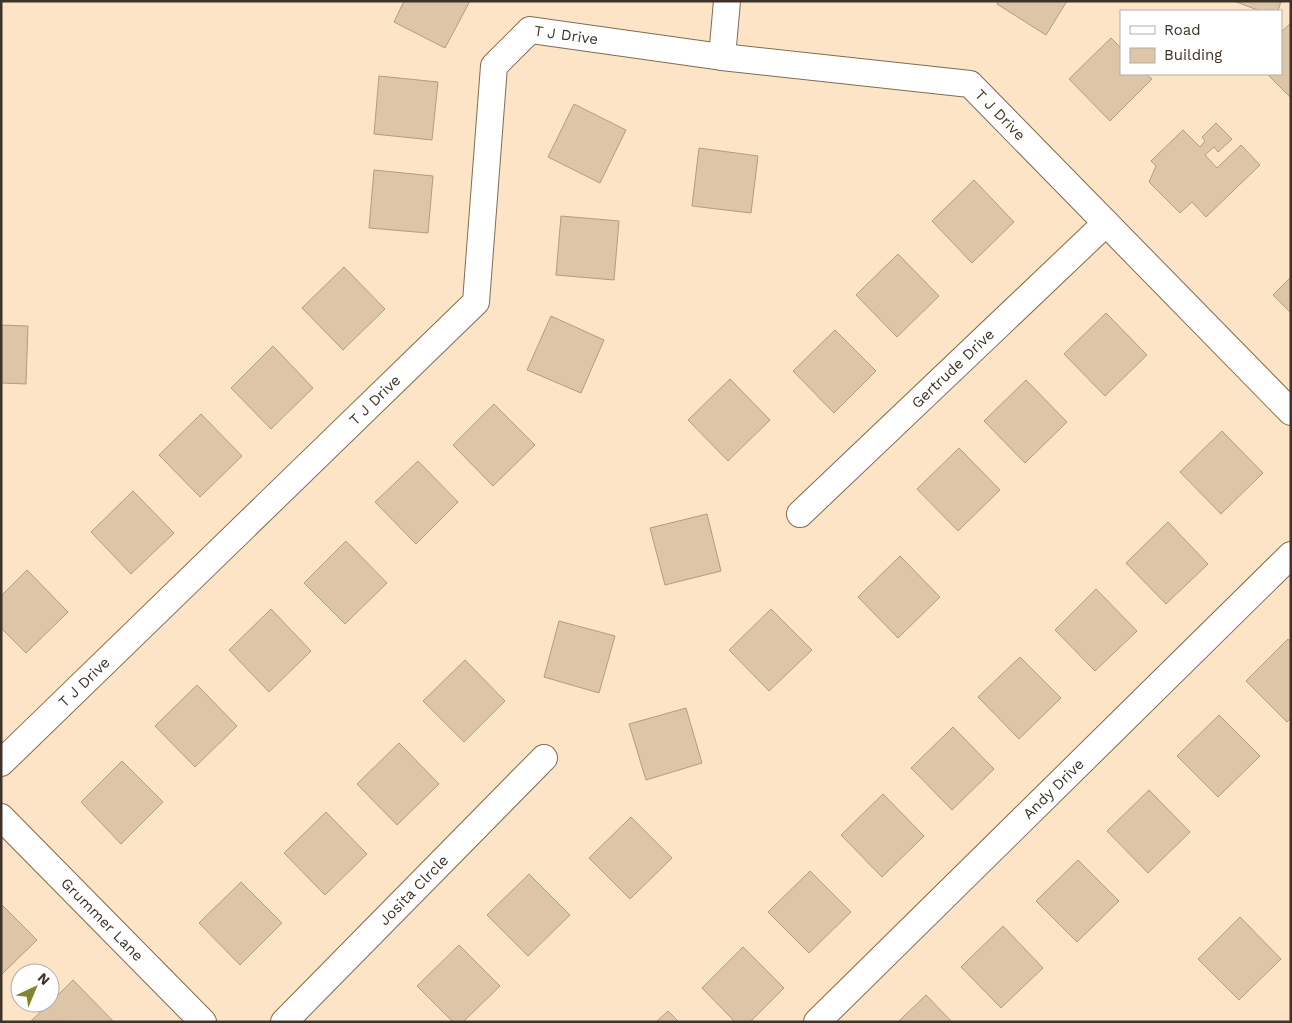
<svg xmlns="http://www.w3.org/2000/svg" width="1292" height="1023" font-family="'Work Sans',sans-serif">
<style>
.building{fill:#ddc5a8;stroke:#b29b7f}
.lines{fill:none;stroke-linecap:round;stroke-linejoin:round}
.minor-casing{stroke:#816b50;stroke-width:28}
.minor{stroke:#fff;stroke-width:26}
.labels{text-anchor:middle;stroke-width:4;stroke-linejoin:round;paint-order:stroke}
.street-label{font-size:15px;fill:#3d3328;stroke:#fff}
</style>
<rect width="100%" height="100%" fill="#fde4c7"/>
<!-- building -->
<g class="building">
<path d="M 404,1 L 470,1 L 445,48 L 394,22 Z"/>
<path d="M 998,1 L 1067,1 L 1046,35 L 997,4 Z"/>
<path d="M 1234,1 L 1281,1 L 1278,11 L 1260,11 Z"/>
<path d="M 1291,23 L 1291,98 L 1267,74 L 1281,74 L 1281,32 Z"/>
<path d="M 1111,38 L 1121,48 L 1121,74 L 1146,74 L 1152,79 L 1110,121 L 1069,79 Z"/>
<path d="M 379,76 L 438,82 L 432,140 L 374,134 Z"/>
<path d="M 574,104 L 626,130 L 600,183 L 548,157 Z"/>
<path d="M 1216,123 L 1232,139 L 1218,152 L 1214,147 L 1205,155 L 1217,168 L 1241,145 L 1260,165 L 1206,217 L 1192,202 L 1180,213 L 1149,182 L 1156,166 L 1151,161 L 1183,130 L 1200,147 L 1205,141 L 1202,137 Z"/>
<path d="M 699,148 L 758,156 L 751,213 L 692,206 Z"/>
<path d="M 374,170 L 433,176 L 428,233 L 369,228 Z"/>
<path d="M 974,180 L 1014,222 L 972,263 L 932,221 Z"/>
<path d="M 561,216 L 619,221 L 614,280 L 556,275 Z"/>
<path d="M 898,254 L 939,296 L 897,337 L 856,295 Z"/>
<path d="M 344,267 L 385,309 L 343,350 L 302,308 Z"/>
<path d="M 1291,277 L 1291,313 L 1273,295 Z"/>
<path d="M 1106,313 L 1147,355 L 1105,396 L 1064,354 Z"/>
<path d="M 551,316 L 604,340 L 581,393 L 527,370 Z"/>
<path d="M 1,325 L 28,326 L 26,384 L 1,383 Z"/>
<path d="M 835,330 L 876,371 L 834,413 L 793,371 Z"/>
<path d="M 273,346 L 313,388 L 271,429 L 231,388 Z"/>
<path d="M 730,379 L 770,420 L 728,461 L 688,420 Z"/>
<path d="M 1026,380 L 1067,422 L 1025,463 L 984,421 Z"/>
<path d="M 494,404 L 535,445 L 493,486 L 453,445 Z"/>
<path d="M 201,414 L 242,456 L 200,497 L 159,455 Z"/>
<path d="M 1222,431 L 1263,473 L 1221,514 L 1180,472 Z"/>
<path d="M 959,448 L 1000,490 L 958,531 L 917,489 Z"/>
<path d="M 418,461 L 458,502 L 416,544 L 375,502 Z"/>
<path d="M 133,491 L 174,533 L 131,574 L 91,532 Z"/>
<path d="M 707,514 L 721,571 L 665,585 L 650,528 Z"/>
<path d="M 1168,522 L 1208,564 L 1166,604 L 1126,563 Z"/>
<path d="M 346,541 L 387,583 L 345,624 L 304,583 Z"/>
<path d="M 900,556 L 940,597 L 898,638 L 858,597 Z"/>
<path d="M 27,570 L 68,612 L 26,653 L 1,628 L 1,596 Z"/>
<path d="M 1096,589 L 1137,631 L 1095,671 L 1055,630 Z"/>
<path d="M 271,609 L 311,651 L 269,692 L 229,650 Z"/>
<path d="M 771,609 L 812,650 L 769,691 L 729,650 Z"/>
<path d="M 559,621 L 615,636 L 599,693 L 544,677 Z"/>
<path d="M 1288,639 L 1291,642 L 1291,718 L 1287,722 L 1246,681 Z"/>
<path d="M 1020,657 L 1061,698 L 1019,739 L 978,697 Z"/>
<path d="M 465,660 L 505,701 L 464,742 L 423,701 Z"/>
<path d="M 197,685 L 237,726 L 195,767 L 155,726 Z"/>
<path d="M 686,708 L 702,763 L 646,780 L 629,724 Z"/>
<path d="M 1219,715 L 1260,756 L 1218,797 L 1177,756 Z"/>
<path d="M 953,727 L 994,769 L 952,810 L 911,768 Z"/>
<path d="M 399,743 L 439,784 L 397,825 L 357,784 Z"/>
<path d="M 122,761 L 163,802 L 121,844 L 81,802 Z"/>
<path d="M 1149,790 L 1190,832 L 1148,873 L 1107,831 Z"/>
<path d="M 883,794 L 924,836 L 882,877 L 841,835 Z"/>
<path d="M 326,812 L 367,854 L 325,895 L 284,853 Z"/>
<path d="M 631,817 L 672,858 L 630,899 L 589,858 Z"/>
<path d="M 1078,860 L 1119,901 L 1077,942 L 1036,901 Z"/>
<path d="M 810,871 L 851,912 L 809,953 L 768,912 Z"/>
<path d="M 529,874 L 570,915 L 528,956 L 487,915 Z"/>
<path d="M 241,882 L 282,923 L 240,965 L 199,923 Z"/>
<path d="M 1,904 L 37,940 L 1,975 Z"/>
<path d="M 1240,917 L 1281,959 L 1239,1000 L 1198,959 Z"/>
<path d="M 1003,926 L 1043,968 L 1001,1008 L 961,967 Z"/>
<path d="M 459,945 L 500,986 L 463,1022 L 453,1022 L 417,986 Z"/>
<path d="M 743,947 L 784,988 L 750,1022 L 735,1022 L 702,988 Z"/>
<path d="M 73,980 L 114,1022 L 31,1021 L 50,1003 Z"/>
<path d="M 926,995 L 952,1022 L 898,1022 Z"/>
<path d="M 668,1011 L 679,1022 L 656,1022 Z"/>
</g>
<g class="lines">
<defs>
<g id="minor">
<path d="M 722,57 L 727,1"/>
<path id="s1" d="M 800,514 L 1106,223"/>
<path id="s2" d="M 1,763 L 476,302 L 494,66 L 530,30 L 722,57 L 970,84 L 1291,412"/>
<path id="s3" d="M 1,817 L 203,1022"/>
<path id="s4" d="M 284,1022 L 544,758"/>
<path id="s5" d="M 817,1022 L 1291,555"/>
</g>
</defs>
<!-- minor casing -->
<use href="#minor" class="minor-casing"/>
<!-- minor -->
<use href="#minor" class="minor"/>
</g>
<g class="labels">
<!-- street labels -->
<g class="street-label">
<text dy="5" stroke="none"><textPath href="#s2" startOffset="986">T J Drive</textPath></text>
<text dy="5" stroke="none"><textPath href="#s2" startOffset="1436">T J Drive</textPath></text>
<text dy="5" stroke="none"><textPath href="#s1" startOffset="211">Gertrude Drive</textPath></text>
<text dy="5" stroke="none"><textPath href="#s2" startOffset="521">T J Drive</textPath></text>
<text dy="5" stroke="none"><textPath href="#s2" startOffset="116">T J Drive</textPath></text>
<text dy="5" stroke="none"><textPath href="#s5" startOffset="332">Andy Drive</textPath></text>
<text dy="5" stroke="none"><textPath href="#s4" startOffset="185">Josita Clrcle</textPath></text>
<text dy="5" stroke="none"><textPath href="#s3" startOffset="144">Grummer Lane</textPath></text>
</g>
</g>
<!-- border -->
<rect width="1292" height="1023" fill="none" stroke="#3d3328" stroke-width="5"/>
<!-- legend -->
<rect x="1120" y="10" width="162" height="65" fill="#ffffff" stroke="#b1ada9"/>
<rect x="1130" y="26" width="25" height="8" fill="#ffffff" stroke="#b1ada9"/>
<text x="1164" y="35" font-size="15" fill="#3d3328">Road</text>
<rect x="1130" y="48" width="25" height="15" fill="#ddc5a8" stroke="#b1ada9"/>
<text x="1164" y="60" font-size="15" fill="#3d3328">Building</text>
<!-- north arrow -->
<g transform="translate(35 988) rotate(44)"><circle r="24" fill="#ffffff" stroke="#b1ada9"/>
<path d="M0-4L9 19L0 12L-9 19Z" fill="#84842e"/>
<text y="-8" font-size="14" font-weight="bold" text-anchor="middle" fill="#3d3328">N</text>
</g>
</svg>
